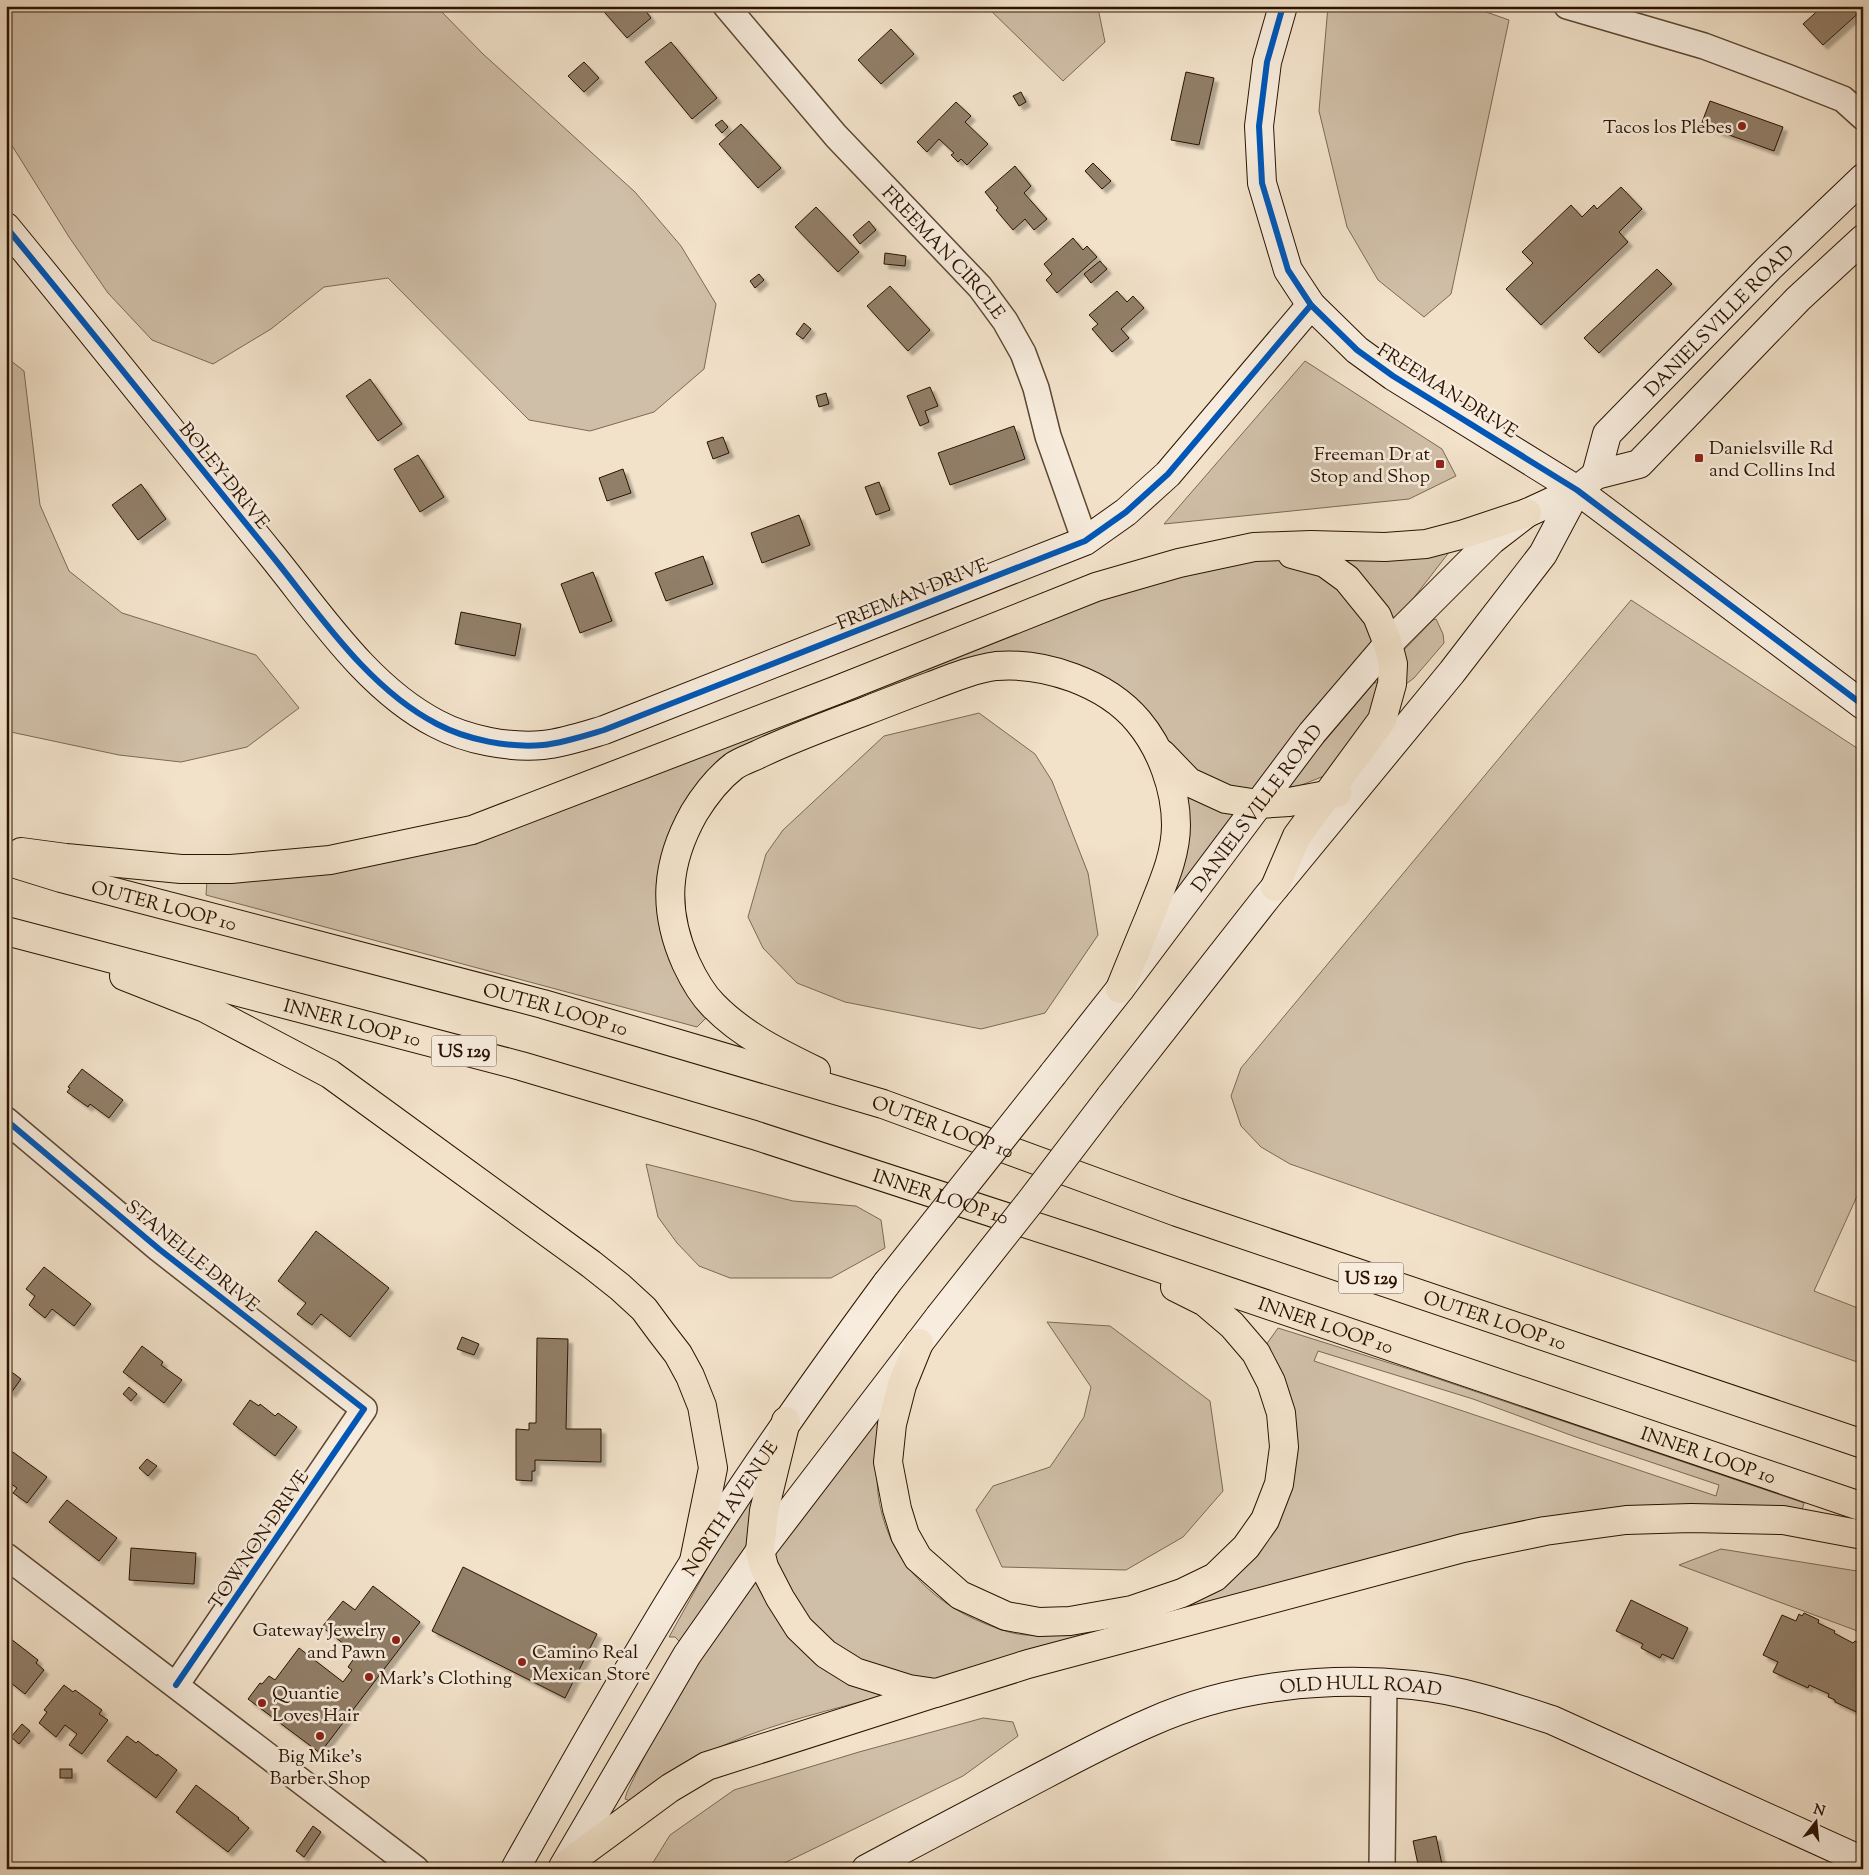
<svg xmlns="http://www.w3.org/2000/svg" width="1869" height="1875" font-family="'Sorts Mill Goudy',serif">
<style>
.green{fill:#d0bfa8;stroke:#7d6954;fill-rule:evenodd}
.building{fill:#927f69;stroke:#2a1300;filter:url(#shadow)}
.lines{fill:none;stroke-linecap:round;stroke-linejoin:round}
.street-casing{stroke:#5c4732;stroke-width:28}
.secondary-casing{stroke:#2a1300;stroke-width:30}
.highway-casing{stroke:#2a1300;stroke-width:30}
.street{stroke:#f7ecdd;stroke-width:25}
.secondary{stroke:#f7ecdd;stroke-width:28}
.highway{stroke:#f2e2ca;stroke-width:28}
.secondary-bridge-casing{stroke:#2a1300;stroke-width:30;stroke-linecap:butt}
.secondary-bridge{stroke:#f7ecdd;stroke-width:28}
.cycleway-casing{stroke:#f7ecdd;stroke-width:9}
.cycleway{stroke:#0057b8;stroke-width:6}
.poi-dot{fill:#8f2418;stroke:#f7ecdd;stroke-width:2}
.labels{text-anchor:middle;stroke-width:5;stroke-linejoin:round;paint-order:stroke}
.shield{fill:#f7ecdd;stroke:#685442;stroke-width:1}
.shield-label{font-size:18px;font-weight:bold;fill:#2a1300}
.poi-label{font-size:19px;fill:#2a1300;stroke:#f7ecdd;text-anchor:start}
.street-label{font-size:19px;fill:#2a1300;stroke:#f7ecdd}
</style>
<defs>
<filter id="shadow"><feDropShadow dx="4.5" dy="4.5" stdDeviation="1" flood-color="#0004"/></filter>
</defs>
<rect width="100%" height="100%" fill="#f2e2ca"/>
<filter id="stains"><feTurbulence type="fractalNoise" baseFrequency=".004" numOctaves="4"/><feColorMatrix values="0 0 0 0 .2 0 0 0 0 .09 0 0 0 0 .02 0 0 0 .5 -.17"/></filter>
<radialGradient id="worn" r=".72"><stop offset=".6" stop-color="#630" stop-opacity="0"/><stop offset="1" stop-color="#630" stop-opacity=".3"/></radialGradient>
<!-- green -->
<g class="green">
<path d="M 6,6 L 436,6 L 483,54 L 635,192 L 681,246 L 716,304 L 704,369 L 654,412 L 590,431 L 529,420 L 388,278 L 324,287 L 271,329 L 213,364 L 152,340 L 108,293 L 69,237 L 6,136 Z"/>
<path d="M 986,6 L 1092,6 L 1099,13 L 1105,42 L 1063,81 Z"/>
<path d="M 1328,6 L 1469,6 L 1509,20 L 1451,294 L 1424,317 L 1378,280 L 1347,227 L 1319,111 Z"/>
<path d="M 6,357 L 24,371 L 40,505 L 69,571 L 122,613 L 256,655 L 299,708 L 247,747 L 181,762 L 119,755 L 6,731 Z"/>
<path d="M 1305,361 L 1442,449 L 1456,476 L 1409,499 L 1164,524 Z"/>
<path d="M 1450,551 L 1395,622 L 1330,556 Z"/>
<path d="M 1271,559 L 1293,561 L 1347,591 L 1378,641 L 1251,792 L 1216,786 L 1052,661 L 771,736 L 666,848 L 708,1016 L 697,1027 L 206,895 L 207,879 L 346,867 L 1099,599 C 1155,581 1212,560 1271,559 Z"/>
<path d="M 1631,600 L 1863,752 L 1863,1183 L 1814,1291 L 1863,1310 L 1863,1364 L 1290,1164 L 1261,1147 L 1241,1126 L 1231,1096 L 1241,1068 Z"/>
<path d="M 1436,619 L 1443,634 L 1444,643 L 1414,678 L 1402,687 L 1399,655 L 1433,620 Z"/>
<path d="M 1377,682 L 1380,684 L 1374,711 L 1329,774 L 1294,788 L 1289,785 L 1291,781 L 1374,683 Z"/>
<path d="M 979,713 L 1035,754 L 1052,781 L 1088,873 L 1098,935 L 1045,1013 L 981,1029 L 845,1002 L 797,983 L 763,948 L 748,917 L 766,854 L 783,830 L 884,736 Z"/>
<path d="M 1180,790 L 1237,812 L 1165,906 Z"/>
<path d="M 646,1164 L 793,1201 L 856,1206 L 881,1220 L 885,1248 L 831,1278 L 730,1278 L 699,1266 L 677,1243 L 658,1217 Z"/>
<path d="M 1047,1322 L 1110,1326 L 1210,1401 L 1223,1491 L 1183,1537 L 1126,1570 L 1002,1567 L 976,1510 L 993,1486 L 1050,1467 L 1084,1417 L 1091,1387 Z"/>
<path d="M 1278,1328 L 1415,1371 L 1804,1503 L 1801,1514 L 1675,1509 L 933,1680 L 893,1676 L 826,1644 L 781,1580 L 773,1552 L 846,1457 L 883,1413 C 880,1440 875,1466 878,1493 C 885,1555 929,1602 986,1624 C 999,1629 1011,1634 1026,1635 C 1045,1636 1063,1633 1082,1629 L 1262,1543 L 1287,1389 L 1280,1369 L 1266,1345 ZM 1318,1351 L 1473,1399 L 1573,1436 L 1719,1485 L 1716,1496 L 1314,1361 Z"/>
<path d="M 756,1490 L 750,1540 L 680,1642 L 675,1637 L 669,1637 L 731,1526 Z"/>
<path d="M 1721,1549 L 1863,1572 L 1863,1633 L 1679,1565 Z"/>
<path d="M 758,1573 L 886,1691 L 882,1696 C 831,1710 778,1722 729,1743 C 694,1757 662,1780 631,1801 L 625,1799 L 627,1792 L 673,1697 Z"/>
<path d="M 983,1718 L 1013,1722 L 1018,1736 L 963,1776 L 772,1869 L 649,1869 L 670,1835 L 734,1790 L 859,1752 Z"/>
</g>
<!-- building -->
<g class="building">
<path d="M 599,6 L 642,6 L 651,18 L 627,38 Z"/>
<path d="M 1823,6 L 1862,6 L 1863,9 L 1823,45 L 1803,24 Z"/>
<path d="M 891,29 L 914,54 L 881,84 L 858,60 Z"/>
<path d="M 671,42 L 717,98 L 692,119 L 645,62 Z"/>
<path d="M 584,62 L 599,78 L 584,92 L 568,76 Z"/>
<path d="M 1186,72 L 1214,78 L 1199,145 L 1171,140 Z"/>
<path d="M 1021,92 L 1026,102 L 1019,106 L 1013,96 Z"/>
<path d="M 1710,101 L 1783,127 L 1774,151 L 1701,125 Z"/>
<path d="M 956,102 L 971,116 L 965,122 L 988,144 L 967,165 L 961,159 L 958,162 L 951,155 L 954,153 L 939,139 L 927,152 L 917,142 Z"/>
<path d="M 722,120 L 728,127 L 722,133 L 715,125 Z"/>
<path d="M 741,124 L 781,168 L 758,188 L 719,144 Z"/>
<path d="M 1093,163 L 1111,181 L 1102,189 L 1085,171 Z"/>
<path d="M 1015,166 L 1031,186 L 1024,193 L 1047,219 L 1034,230 L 1025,219 L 1013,230 L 996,210 L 998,208 L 985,192 Z"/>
<path d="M 1621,187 L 1642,209 L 1619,232 L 1628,242 L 1541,325 L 1506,289 L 1533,263 L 1522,252 L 1571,205 L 1582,217 L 1594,205 L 1597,209 Z"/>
<path d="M 816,207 L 859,252 L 838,272 L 795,227 Z"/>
<path d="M 869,221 L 876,230 L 860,244 L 853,235 Z"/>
<path d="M 1073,238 L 1083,250 L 1087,246 L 1097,257 L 1057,293 L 1046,280 L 1052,274 L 1044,264 Z"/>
<path d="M 885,253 L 906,256 L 905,266 L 884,264 Z"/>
<path d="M 1100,261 L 1107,269 L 1091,283 L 1084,274 Z"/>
<path d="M 1657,269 L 1672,284 L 1599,353 L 1584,338 Z"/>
<path d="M 759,274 L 764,280 L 755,288 L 750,281 Z"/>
<path d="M 890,286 L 930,330 L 908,351 L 867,306 Z"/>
<path d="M 1117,291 L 1127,302 L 1133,296 L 1144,308 L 1121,329 L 1129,338 L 1112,352 L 1092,329 L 1098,324 L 1089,315 Z"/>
<path d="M 804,323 L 811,329 L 803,339 L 796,334 Z"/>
<path d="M 370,379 L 402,424 L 378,441 L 346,396 Z"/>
<path d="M 930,387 L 938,406 L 925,411 L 929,422 L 920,426 L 907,396 Z"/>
<path d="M 826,393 L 829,404 L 819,407 L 816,396 Z"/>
<path d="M 1014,426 L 1025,459 L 950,485 L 938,453 Z"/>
<path d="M 723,437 L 729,453 L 713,459 L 707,442 Z"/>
<path d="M 418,455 L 444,497 L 420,512 L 394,469 Z"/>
<path d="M 623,469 L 631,493 L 607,501 L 599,478 Z"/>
<path d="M 879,482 L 890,510 L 876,515 L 865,487 Z"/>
<path d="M 141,484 L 166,519 L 138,540 L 112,505 Z"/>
<path d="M 799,515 L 810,545 L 762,563 L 751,533 Z"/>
<path d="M 703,556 L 713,584 L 666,601 L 655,573 Z"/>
<path d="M 593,572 L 612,621 L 580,633 L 561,584 Z"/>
<path d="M 461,612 L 521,624 L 515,656 L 455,644 Z"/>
<path d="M 82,1069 L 123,1100 L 109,1118 L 90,1104 L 88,1107 L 67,1092 L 70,1088 L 68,1087 Z"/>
<path d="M 316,1231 L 389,1288 L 350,1337 L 321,1314 L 312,1325 L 305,1320 L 297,1314 L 306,1303 L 278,1281 Z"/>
<path d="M 44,1267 L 91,1304 L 74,1326 L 52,1309 L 45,1318 L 29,1305 L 35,1296 L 26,1289 Z"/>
<path d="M 462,1337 L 479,1344 L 474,1355 L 457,1349 Z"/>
<path d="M 537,1338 L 568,1339 L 566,1429 L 601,1429 L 601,1462 L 535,1460 L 535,1471 L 532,1471 L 532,1481 L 516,1480 L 516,1429 L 529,1430 L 529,1423 L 536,1423 Z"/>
<path d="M 142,1346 L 163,1362 L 161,1365 L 182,1380 L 164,1403 L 123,1372 Z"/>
<path d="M 9,1370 L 21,1379 L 11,1393 L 6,1389 L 6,1374 Z"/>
<path d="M 129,1387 L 137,1394 L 131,1401 L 123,1394 Z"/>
<path d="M 250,1400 L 259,1406 L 260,1404 L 275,1416 L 278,1413 L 297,1427 L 275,1456 L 233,1424 Z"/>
<path d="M 6,1447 L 47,1477 L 27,1503 L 13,1493 L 17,1488 L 6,1480 Z"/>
<path d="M 147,1459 L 157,1466 L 148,1476 L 139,1468 Z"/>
<path d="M 67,1500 L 117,1538 L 99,1561 L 49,1522 Z"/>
<path d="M 131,1548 L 196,1553 L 194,1584 L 129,1580 Z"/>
<path d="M 463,1567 L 597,1634 L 565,1698 L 432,1631 Z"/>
<path d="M 373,1586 L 420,1622 L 320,1753 L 248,1699 L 260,1683 L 262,1684 L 269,1676 L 275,1680 L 299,1648 L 343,1682 L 352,1670 L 348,1667 L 357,1654 L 322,1627 L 343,1601 L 355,1610 Z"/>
<path d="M 1631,1600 L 1688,1628 L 1673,1659 L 1662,1654 L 1660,1658 L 1641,1648 L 1643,1644 L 1616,1631 Z"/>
<path d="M 1804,1613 L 1819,1620 L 1818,1623 L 1835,1631 L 1834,1633 L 1853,1643 L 1855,1641 L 1863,1645 L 1863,1715 L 1835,1702 L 1835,1700 L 1828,1697 L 1829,1694 L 1809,1685 L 1808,1688 L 1773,1672 L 1778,1662 L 1763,1655 L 1782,1615 L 1796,1621 L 1799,1614 L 1802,1616 Z"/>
<path d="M 11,1639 L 38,1660 L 36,1663 L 44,1670 L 25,1694 L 6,1679 L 6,1641 L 8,1643 Z"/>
<path d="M 64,1685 L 73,1692 L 75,1690 L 102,1710 L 99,1714 L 108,1720 L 82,1754 L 69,1745 L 77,1734 L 65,1725 L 56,1737 L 39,1723 L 47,1712 L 44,1710 Z"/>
<path d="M 22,1724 L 30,1731 L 19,1744 L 11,1737 Z"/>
<path d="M 127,1736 L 136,1743 L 138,1741 L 157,1756 L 157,1754 L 177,1770 L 156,1798 L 107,1761 Z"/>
<rect x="60" y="1769" width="12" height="9"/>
<path d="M 196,1785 L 239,1818 L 238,1819 L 249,1828 L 228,1852 L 176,1812 Z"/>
<path d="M 313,1826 L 321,1832 L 304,1857 L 296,1851 Z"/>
<path d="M 1436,1836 L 1443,1869 L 1419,1869 L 1413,1841 Z"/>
</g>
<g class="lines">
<defs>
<g id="street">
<path id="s1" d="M 726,6 L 836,136 L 980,287 L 1005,321 L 1023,353 L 1036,388 L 1048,436 L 1085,541"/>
<path d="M 1567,6 L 1704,46 L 1787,77 L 1843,99 L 1863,117"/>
<path d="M 6,1120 L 159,1249 L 364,1409 L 176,1685"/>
<path d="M 6,1556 L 416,1869"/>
<path d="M 1382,1869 L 1384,1682"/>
</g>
<g id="secondary">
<path d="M 1283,6 L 1267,62 L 1259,126 L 1262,183 L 1288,270 L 1311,305 L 1357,350 L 1393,376 L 1577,490 L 1863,705"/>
<path d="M 6,227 C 95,335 181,444 269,552 C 318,612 367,688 437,724 C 467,740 509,748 543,745 C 563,743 584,736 604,730 L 1085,541 L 1126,512 L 1168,474 L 1311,305"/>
<path id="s2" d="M 1596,475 L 1607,434 L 1769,268 L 1863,178"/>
<path id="s3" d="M 1053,1074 L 1120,989 L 1312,733 L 1388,644 L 1492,540 L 1527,513 L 1577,490 L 1596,475 L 1639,464 L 1798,299 L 1863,239"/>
<path d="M 1110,1097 L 1267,897 L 1452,672 L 1543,554 L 1577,490"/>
<path d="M 563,1867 L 687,1655 L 760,1551 L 939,1317"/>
<path id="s4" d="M 515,1869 C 573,1766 631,1663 694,1562 C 754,1466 820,1374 887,1283"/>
<path id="s5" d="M 866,1869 C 918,1841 970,1814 1023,1786 C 1065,1764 1107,1741 1151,1722 C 1232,1686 1326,1676 1413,1685 C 1461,1690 1506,1705 1552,1720 L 1863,1861"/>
</g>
<g id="highway">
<path d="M 1162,754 L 1189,782 L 1226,799 L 1258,804 L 1289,802 L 1337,793"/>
<path d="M 21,852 L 66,858 L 181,869 L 231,869 L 330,860 L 472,830 L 837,690 L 1096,587 L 1179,563 L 1254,547 L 1311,545 L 1385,547 L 1426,544 L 1464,534 L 1527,513"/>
<path id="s6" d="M 6,861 L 61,878 L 543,1004 L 883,1104 L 1177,1212 L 1863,1444"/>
<path d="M 1275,887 L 1297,836 L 1382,720 L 1392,684 L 1393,664 L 1388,644 L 1377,616 L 1347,579 L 1325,563 L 1292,554"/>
<path id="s7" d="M 6,931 L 521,1066 L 754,1135 L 1089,1244 L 1863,1507"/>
<path d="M 124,976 L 205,1008 L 330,1074 L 591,1264 L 620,1287 L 644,1309 L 661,1332 L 678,1354 L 690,1376 L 702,1406 L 713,1468 L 694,1561"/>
<path d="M 816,1071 C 779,1053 742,1035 713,1005 C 701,993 693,978 686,963 C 662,909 666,863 694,813 C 705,795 717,779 734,766 C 741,761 751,758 759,754 C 793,738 828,725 863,712 C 886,703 909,694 931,686 C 952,678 974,669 996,666 C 1045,662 1106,683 1138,721 C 1161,748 1176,789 1176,825 C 1176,857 1161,887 1150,916 C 1140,940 1130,964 1120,989"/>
<path d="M 919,1343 L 902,1385 L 892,1424 L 888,1462 L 897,1509 L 905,1535 L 918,1558 L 960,1595 L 1006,1616 L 1039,1622 L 1070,1621 L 1132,1610 L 1182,1593 L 1215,1577 L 1246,1547 L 1265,1520 L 1279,1484 L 1284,1447 L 1281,1413 L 1271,1382 L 1256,1353 L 1232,1325 L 1205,1302 L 1175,1287"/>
<path d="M 786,1421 L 764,1511 L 760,1551 L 764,1567 L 780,1598 L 799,1628 L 826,1654 L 855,1672 L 909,1689 L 936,1693 L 1028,1664 L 1463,1548 L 1545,1531 L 1626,1520 L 1691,1518 L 1783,1520 L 1863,1535"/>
<path d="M 564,1866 L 670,1788 L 707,1766 L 932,1694"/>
</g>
</defs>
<!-- street casing -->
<use href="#street" class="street-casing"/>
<!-- secondary casing -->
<use href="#secondary" class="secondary-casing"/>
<!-- highway casing -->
<use href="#highway" class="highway-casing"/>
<!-- street -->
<use href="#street" class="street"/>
<!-- secondary -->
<use href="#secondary" class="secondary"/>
<!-- highway -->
<use href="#highway" class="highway"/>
<defs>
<g id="secondary-bridge">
<path d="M 887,1283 L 1053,1074"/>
<path d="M 939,1317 L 1030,1202 L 1110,1097"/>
</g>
</defs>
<!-- secondary-bridge casing -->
<use href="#secondary-bridge" class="secondary-bridge-casing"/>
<!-- secondary-bridge -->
<use href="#secondary-bridge" class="secondary-bridge"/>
<defs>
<g id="cycleway">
<path d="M 1283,6 L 1267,62 L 1259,126 L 1262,183 L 1288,270 L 1311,305 L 1357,350 L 1393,376 L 1577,490 L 1863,705"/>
<path d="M 6,227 C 95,335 181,444 269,552 C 318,612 367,688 437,724 C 467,740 509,748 543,745 C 563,743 584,736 604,730 L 1085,541 L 1126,512 L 1168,474 L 1311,305"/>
<path d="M 6,1120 L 159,1249 L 364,1409 L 176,1685"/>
</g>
</defs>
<!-- cycleway casing -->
<use href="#cycleway" class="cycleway-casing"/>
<!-- cycleway -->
<use href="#cycleway" class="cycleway"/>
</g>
<!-- markers -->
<g class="poi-dot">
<circle cx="1742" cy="126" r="5"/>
<rect x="1694" y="453" width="10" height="10" rx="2.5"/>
<rect x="1435" y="459" width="10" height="10" rx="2.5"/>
<circle cx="396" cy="1640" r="5"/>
<circle cx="522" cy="1662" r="5"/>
<circle cx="369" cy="1677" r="5"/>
<circle cx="262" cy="1703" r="5"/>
<circle cx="320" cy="1736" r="5"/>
</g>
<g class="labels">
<!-- shield labels -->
<g class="shield">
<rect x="431.5" y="1035.5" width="65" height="31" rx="4"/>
<rect x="1338.5" y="1262.5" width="65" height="31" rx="4"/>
</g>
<g class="shield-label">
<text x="464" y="1057">US 129</text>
<text x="1371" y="1284">US 129</text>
</g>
<!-- poi labels -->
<g class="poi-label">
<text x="1732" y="133" text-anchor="end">Tacos los Plebes</text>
<text x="1709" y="454">Danielsville Rd<tspan x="1709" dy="22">and Collins Ind</tspan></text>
<text x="1430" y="460" text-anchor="end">Freeman Dr at<tspan x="1430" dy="22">Stop and Shop</tspan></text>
<text x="386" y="1636" text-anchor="end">Gateway Jewelry<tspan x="386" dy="22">and Pawn</tspan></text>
<text x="532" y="1658">Camino Real<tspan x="532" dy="22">Mexican Store</tspan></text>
<text x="379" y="1684">Mark's Clothing</text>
<text x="272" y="1699">Quantie<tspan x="272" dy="22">Loves Hair</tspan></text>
<text x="320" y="1762" text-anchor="middle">Big Mike's<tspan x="320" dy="22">Barber Shop</tspan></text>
</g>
<!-- street labels -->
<g class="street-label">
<text dy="7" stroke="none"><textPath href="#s1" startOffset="329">FREEMAN CIRCLE</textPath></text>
<text dy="7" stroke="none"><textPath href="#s2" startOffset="202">DANIELSVILLE ROAD</textPath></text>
<text transform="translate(1448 390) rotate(32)" y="7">FREEMAN DRIVE</text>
<text transform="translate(225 475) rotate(51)" y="7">BOLEY DRIVE</text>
<text transform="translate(912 593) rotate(-22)" y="7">FREEMAN DRIVE</text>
<text dy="7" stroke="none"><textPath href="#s3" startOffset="335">DANIELSVILLE ROAD</textPath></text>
<text dy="7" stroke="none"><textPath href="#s6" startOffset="164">OUTER LOOP 10</textPath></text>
<text dy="7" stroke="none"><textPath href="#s6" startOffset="569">OUTER LOOP 10</textPath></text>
<text dy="7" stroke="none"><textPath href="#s7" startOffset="358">INNER LOOP 10</textPath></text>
<text dy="7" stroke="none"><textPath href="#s6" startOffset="974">OUTER LOOP 10</textPath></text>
<text dy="7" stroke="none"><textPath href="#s7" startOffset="972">INNER LOOP 10</textPath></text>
<text transform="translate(193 1255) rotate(39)" y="7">STANELLE DRIVE</text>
<text dy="7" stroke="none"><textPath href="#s6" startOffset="1559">OUTER LOOP 10</textPath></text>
<text dy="7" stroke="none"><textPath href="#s7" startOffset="1378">INNER LOOP 10</textPath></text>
<text dy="7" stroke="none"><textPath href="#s7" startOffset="1782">INNER LOOP 10</textPath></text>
<text dy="7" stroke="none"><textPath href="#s4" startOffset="420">NORTH AVENUE</textPath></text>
<text transform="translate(258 1539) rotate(-56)" y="7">TOWNON DRIVE</text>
<text dy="7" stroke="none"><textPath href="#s5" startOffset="536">OLD HULL ROAD</textPath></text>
</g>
</g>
<!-- margin -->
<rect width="1869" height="1875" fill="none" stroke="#f2e2ca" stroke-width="25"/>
<rect x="8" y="8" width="1854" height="1860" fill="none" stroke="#2a1300" stroke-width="2.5"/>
<rect x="12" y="12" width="1844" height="1850" fill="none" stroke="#2a1300"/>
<!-- north arrow -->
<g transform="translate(1816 1822) rotate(16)" stroke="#f7ecdd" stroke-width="4" paint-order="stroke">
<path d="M0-4L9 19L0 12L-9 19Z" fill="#2a1300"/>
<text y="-8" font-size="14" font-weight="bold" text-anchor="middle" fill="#2a1300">N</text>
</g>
<rect width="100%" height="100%" filter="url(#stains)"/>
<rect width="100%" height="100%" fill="url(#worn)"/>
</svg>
